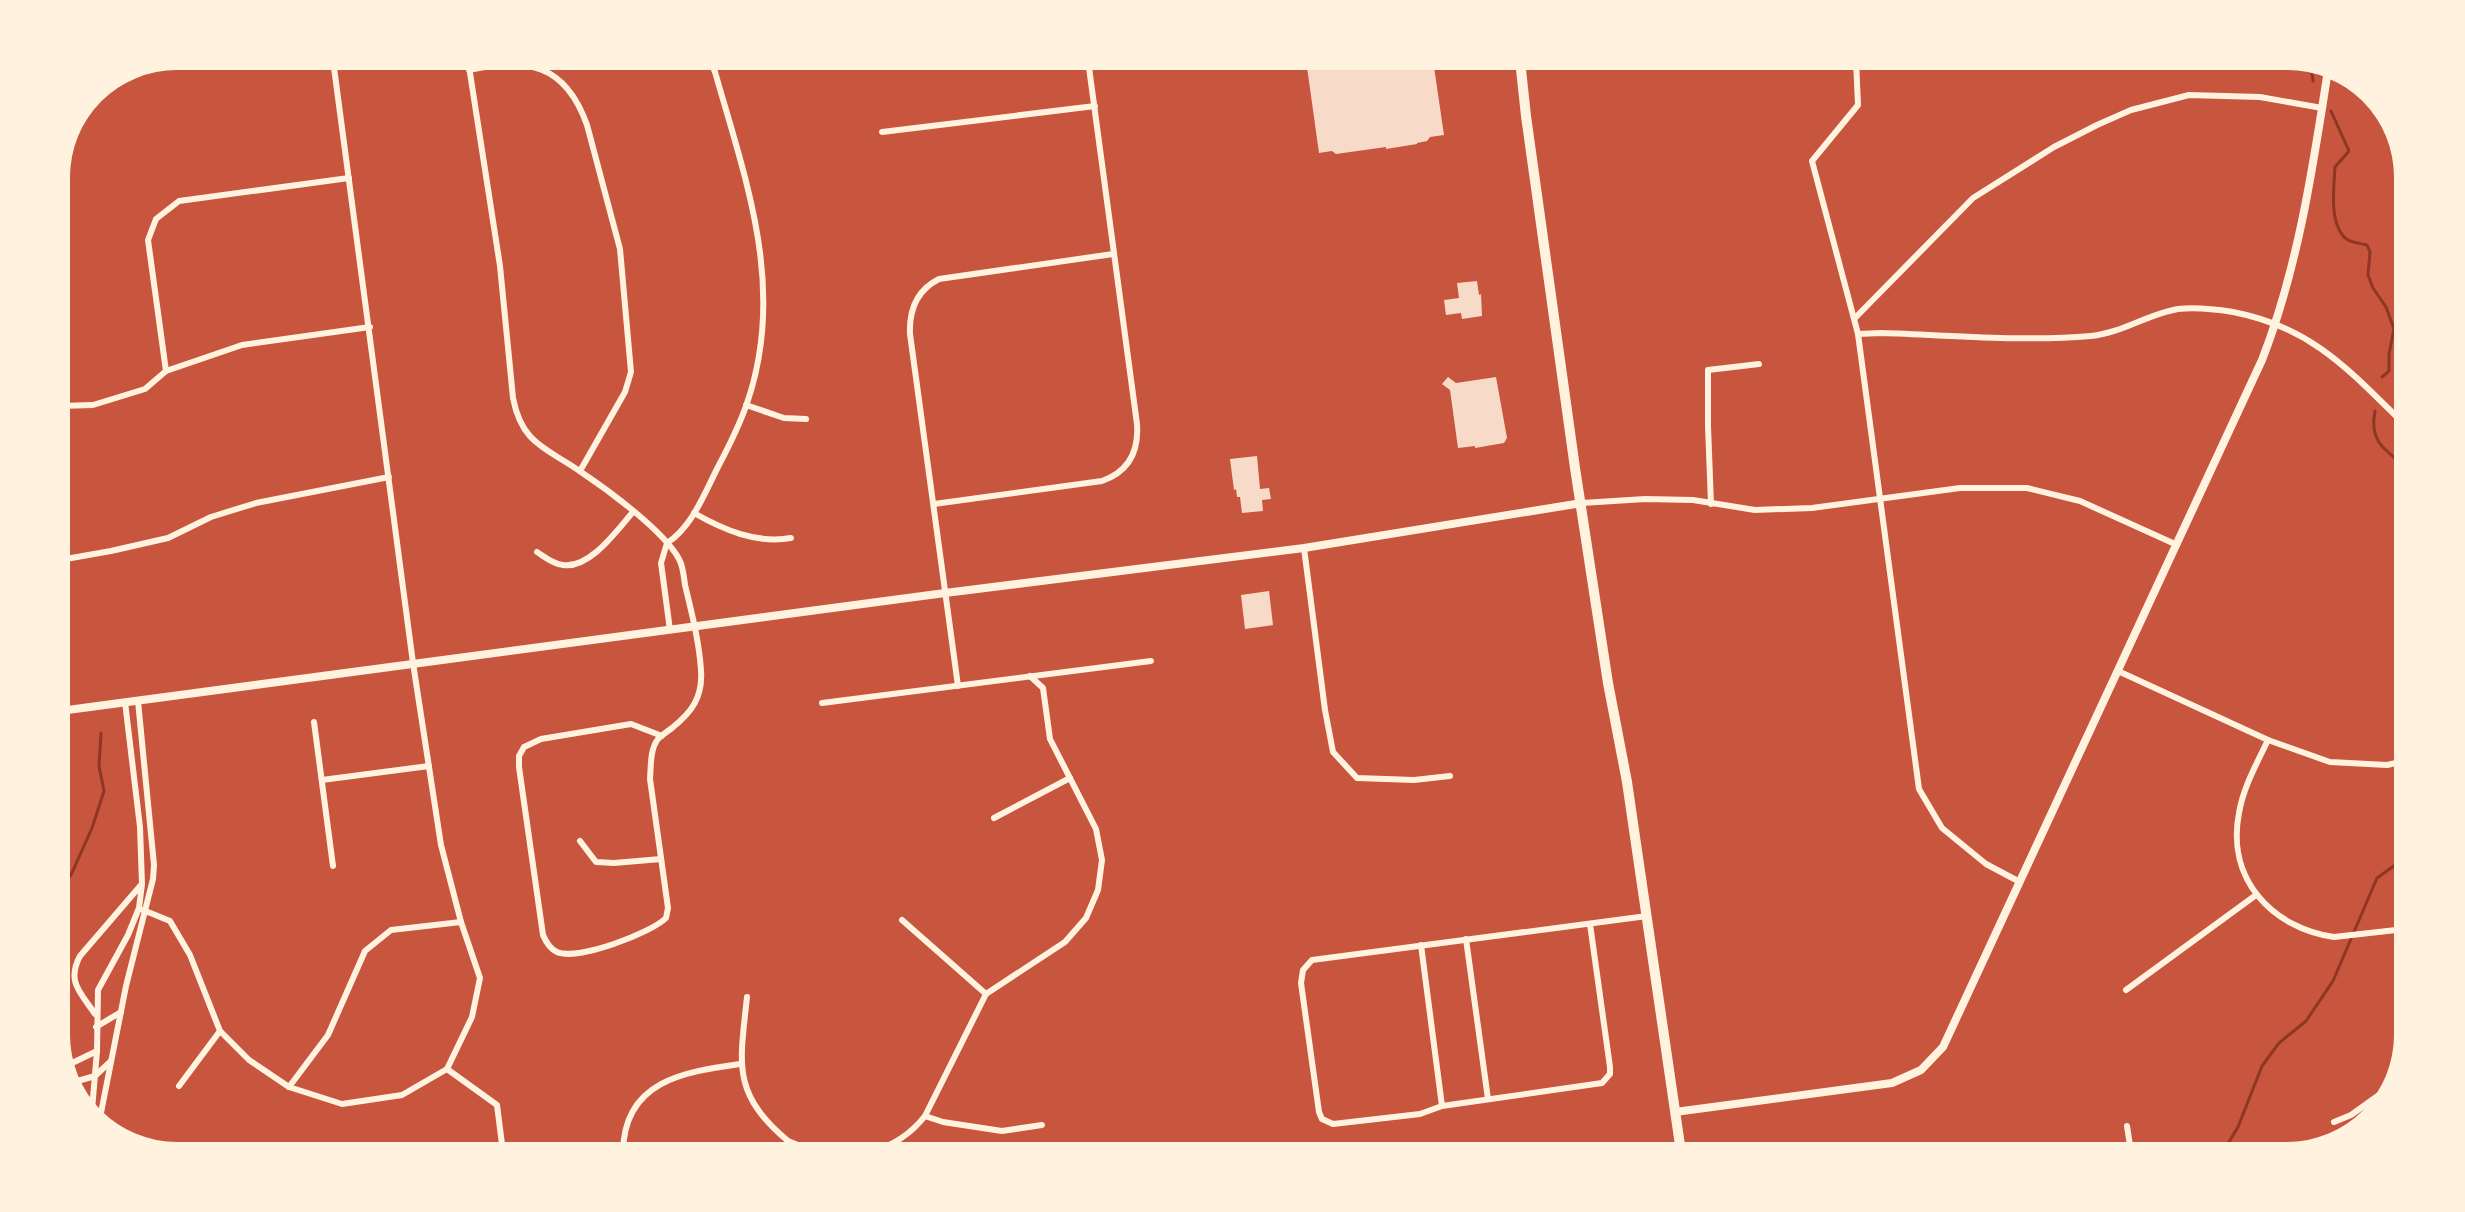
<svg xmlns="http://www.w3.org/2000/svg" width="2465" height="1212" font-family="Signika,sans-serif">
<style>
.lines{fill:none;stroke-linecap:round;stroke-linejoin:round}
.stream{stroke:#8f3625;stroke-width:3}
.building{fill:#f7dbc8}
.minor{stroke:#fff3e0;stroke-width:6}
.tertiary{stroke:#fff3e0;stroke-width:8}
.primary{stroke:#fff3e0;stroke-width:10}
</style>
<rect width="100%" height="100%" fill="#c8553d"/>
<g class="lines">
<!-- stream -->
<g class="stream">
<path d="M 2311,65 L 2313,81"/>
<path d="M 2331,111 L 2349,151 L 2335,167 C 2334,188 2329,220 2344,237 C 2349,243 2360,243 2367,245 L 2370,252 L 2368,275 L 2373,288 L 2386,307 L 2394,329 L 2389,354 L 2389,371 L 2382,377"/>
<path d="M 2375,411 C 2369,440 2383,449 2405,466"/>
<path d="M 60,884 L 71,875 L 92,828 L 104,791 L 99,766 L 101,733"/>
<path d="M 2223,1152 L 2238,1127 L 2262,1066 L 2279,1043 L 2306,1021 L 2333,981 L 2377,878 L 2405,858"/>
</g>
</g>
<!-- building -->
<g class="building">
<path d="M 1306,60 L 1433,60 L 1444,135 L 1430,137 L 1427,141 L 1417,143 L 1417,144 L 1386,149 L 1386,147 L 1336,154 L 1332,151 L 1319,153 Z"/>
<path d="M 1477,281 L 1479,295 L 1481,294 L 1482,316 L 1462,319 L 1461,313 L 1446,315 L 1444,300 L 1459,298 L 1457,283 Z"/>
<path d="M 1448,377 L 1456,383 L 1496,377 L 1507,438 L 1504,443 L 1475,448 L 1475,446 L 1458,448 L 1450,390 L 1442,384 Z"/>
<path d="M 1257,456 L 1260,489 L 1269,488 L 1271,499 L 1262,500 L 1263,511 L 1242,513 L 1240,497 L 1237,497 L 1236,489 L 1234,490 L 1230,459 Z"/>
<path d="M 1269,591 L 1273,625 L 1245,629 L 1241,595 Z"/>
</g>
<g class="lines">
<!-- minor -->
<g class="minor">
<path d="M 333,60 L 413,663 L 441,845 L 461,922 L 480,978 L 472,1017 L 447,1069"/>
<path d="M 468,60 L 500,266 L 513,398 C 522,445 547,448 581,472 C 608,490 664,531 679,559 C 683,566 684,577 685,585 C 692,614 699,641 701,670 C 703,697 692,712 672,728 C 668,731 662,735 658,739 C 650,749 651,766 650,779 L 668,908 L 666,918 C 651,933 578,961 557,952 C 550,949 546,942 543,935 L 519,767 L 519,756 L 524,747 L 541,739 L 631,724 L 662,736"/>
<path d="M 1856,60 L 1858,105 L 1812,161 L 1858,334 L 1919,789 L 1942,828 L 1986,864 L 2018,881"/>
<path d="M 469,70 C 527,58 565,63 587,125 L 620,249 L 631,372 L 625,392 L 580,471"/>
<path d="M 882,132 L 1095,106"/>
<path d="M 349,178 L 179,201 L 156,219 L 148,240 L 166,371 L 242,345 L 370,327"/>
<path d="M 1855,318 L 1973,198 L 2054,147 L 2097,125 L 2131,110 L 2189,95 L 2260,97 L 2322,108"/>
<path d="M 1858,334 L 1881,333 C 1950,335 2022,342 2091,336 C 2122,333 2148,314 2178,309 C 2197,307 2214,309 2233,312 C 2312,327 2350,371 2405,425"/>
<path d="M 746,405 L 784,418 L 806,419"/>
<path d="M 60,406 L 93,405 L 145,389 L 166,371"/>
<path d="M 1582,503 L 1645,499 L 1693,500 L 1755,510 L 1812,508 L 1960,488 L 2027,488 L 2080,501 L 2175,544"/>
<path d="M 934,504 L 1102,481 C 1128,472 1139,452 1137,424 L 1088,60"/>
<path d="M 1711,504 L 1708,426 L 1708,370 L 1759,364"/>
<path d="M 694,513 C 724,530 756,544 791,538"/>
<path d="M 667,543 C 693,526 705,492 719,465 C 729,446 739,426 746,406 C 787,291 747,184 715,72 L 710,60"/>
<path d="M 667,543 L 661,563 L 670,630"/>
<path d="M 1304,548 L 1325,710 L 1333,752 L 1357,778 L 1414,780 L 1450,776"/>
<path d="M 537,552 C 545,557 553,564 563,565 C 590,569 617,530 633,512"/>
<path d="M 60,560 L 111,551 L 168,538 L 211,517 L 256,503 L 389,477"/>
<path d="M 2402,629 L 2405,653"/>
<path d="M 2118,671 L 2268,740 L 2330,762 L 2387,765 L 2405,761"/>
<path d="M 958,686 L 910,334 C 909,310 917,290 939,279 L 1113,254"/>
<path d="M 822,703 L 1151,661"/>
<path d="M 314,722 L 333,866"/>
<path d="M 2268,740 C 2257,763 2243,788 2239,813 C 2226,879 2272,928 2334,937 L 2405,929"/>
<path d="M 322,780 L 429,766"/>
<path d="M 994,818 L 1070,778"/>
<path d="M 580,841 L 596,862 L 614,863 L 661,859"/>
<path d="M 143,910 L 170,921 L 190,955 L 220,1031 L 249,1060 L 289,1087 L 342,1104 L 402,1095 L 447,1069"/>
<path d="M 902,920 L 986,994"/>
<path d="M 1590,924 L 1610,1067 L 1610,1074 L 1602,1083 L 1442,1106 L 1420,1114 L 1333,1124 L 1322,1119 L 1319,1112 L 1301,983 L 1303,970 L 1312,960 L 1647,916"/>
<path d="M 1466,939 L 1488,1099"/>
<path d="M 1421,945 L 1442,1106"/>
<path d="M 2126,990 L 2256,895"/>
<path d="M 747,997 C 740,1064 731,1093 788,1141"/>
<path d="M 95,1014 C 81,993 66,982 80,956 L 141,885"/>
<path d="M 96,1027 L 121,1012"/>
<path d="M 68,1065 L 97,1051"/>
<path d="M 447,1069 L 497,1105 L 503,1152"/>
<path d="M 74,1082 L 95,1076 L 111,1061"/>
<path d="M 179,1086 L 220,1031"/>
<path d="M 289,1087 L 328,1035 L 365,951 L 391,930 L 461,922"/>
<path d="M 92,1110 L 97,1051 L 98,990 L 128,935 L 139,908 L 142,884 L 140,827 L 125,702"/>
<path d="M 925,1116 L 943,1122 L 1002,1131 L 1042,1125"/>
<path d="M 100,1118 L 126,986 L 153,879 L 154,865 L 138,701"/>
<path d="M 2334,1122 L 2351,1115 L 2393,1085"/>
<path d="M 2127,1126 L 2131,1152"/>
<path d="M 623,1152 C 624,1081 683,1072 740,1064"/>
<path d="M 783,1152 L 788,1141 L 815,1152"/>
<path d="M 870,1152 C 893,1146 910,1135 925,1116 L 986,994 L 1065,942 L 1086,918 L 1098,890 L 1102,860 L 1096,829 L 1050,739 L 1043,688 L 1030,676"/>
</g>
<!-- tertiary -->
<g class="tertiary">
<path d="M 60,711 L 945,593 L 1304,548 L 1582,503"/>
<path d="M 1675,1112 L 1892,1083 L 1921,1070 L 1943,1047 L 2262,360 C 2298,268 2313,167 2328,70"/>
</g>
<!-- primary -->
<path class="primary" d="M 1520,60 L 1526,116 L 1575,468 L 1608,683 L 1627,782 L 1681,1152"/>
</g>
<!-- crop -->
<path d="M0 0H2465V1212H0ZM177 70H2287A107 107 0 0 1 2394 177V1035A107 107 0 0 1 2287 1142H177A107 107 0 0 1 70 1035V177A107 107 0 0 1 177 70Z" fill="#fff3e0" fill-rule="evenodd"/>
</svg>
